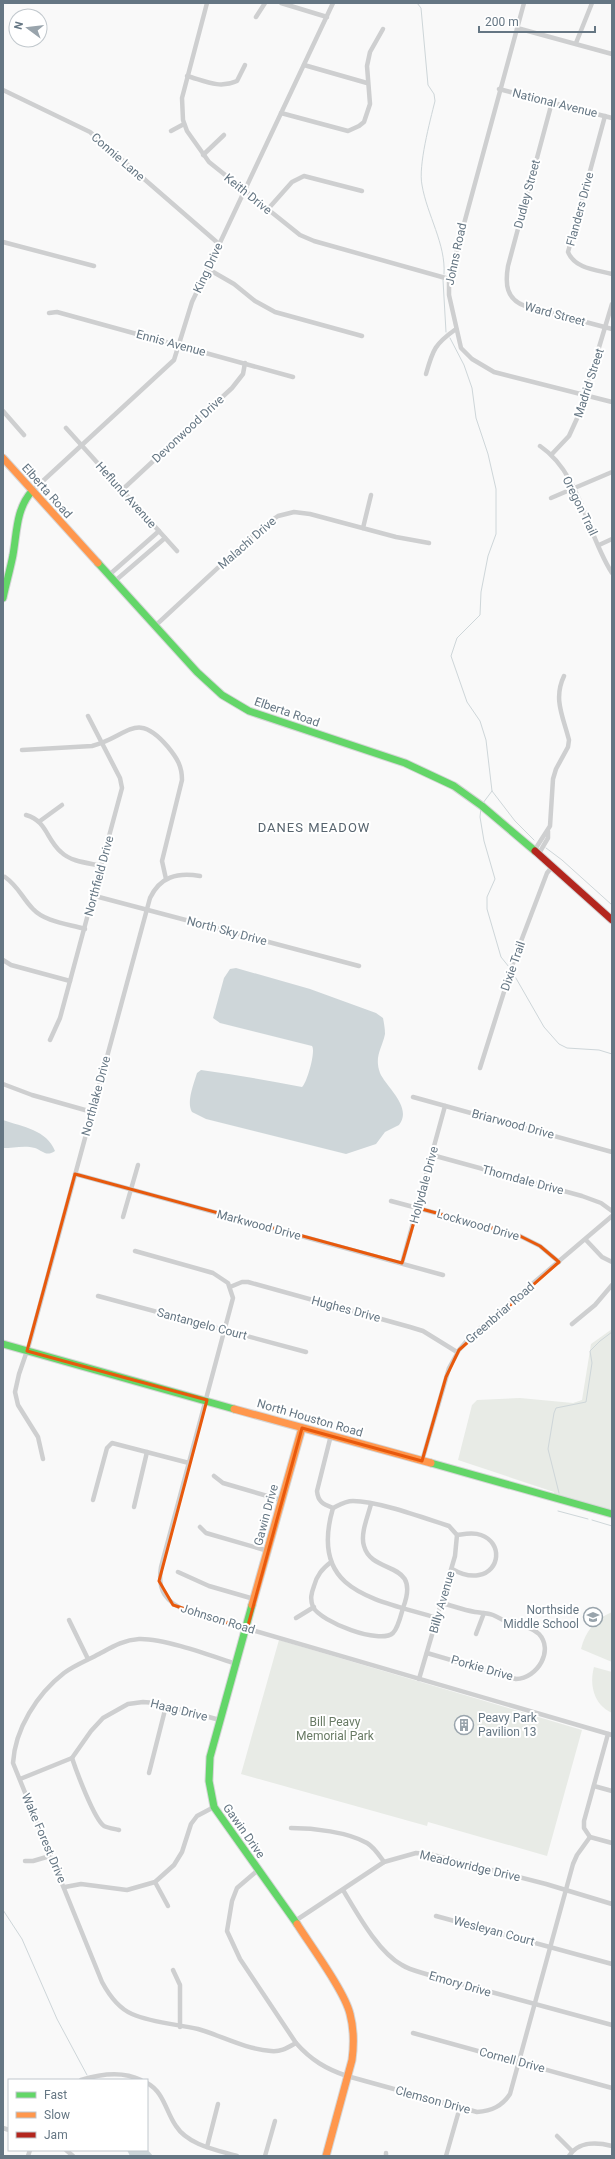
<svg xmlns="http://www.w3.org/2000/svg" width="615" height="2159" font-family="Roboto,sans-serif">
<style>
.green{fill:#e8ebe6}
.water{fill:#ced6d9}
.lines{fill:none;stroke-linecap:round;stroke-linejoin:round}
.stream{stroke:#ced6d9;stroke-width:1}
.fast-casing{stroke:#d5d6d7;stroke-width:9}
.slow-casing{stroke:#d5d6d7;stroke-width:9}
.jam-casing{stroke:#d5d6d7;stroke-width:9}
.street{stroke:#cecfd0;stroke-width:4.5}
.fast{stroke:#63d668;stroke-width:7}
.slow{stroke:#ff974d;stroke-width:7}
.jam{stroke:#b3261e;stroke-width:7}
.marked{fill:none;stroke:#e8590c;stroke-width:3;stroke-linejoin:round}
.labels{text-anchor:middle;stroke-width:4;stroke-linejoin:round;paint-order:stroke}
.street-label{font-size:12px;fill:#657683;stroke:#fff}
.poi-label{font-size:12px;fill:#657683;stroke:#fff;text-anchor:end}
.park-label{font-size:12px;fill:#687a64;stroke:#fff}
.neighbourhood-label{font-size:13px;letter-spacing:1px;fill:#57646e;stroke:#fff}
</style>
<rect width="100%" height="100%" fill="#f9f9f9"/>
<!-- green -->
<g class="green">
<path d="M 612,1329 L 612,1514 L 552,1498 L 554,1492 L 458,1460 L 472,1405 L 477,1400 L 520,1398 L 573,1403 L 582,1400 L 591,1344 Z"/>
<path d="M 612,1612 L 612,1662 L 581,1649 C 585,1632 595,1619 612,1612 Z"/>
<path d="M 279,1640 L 582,1730 L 547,1856 L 428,1822 L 427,1826 L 241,1774 Z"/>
<path d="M 594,1667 L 612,1672 L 612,1713 C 594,1705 589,1685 594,1667 Z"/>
</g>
<!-- water -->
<g class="water">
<path d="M 236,968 L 310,989 L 376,1013 L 383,1018 C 384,1023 385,1029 385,1034 C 382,1049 374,1056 380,1073 C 386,1087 413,1107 399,1125 L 385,1132 L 376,1144 L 346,1154 L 206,1119 L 192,1112 C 186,1103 194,1083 197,1073 L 201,1070 C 235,1075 268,1080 302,1087 C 307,1083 316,1051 312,1046 L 220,1023 L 213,1018 L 224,978 L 230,969 Z"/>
<path d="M 3,1120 C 23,1127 47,1130 55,1151 C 46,1157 43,1151 35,1148 C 25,1145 13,1148 3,1148 Z"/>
<path d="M 147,2149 L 153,2156 L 130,2156 L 127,2150 Z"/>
</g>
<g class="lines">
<!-- stream -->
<g class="stream">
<path d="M 417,3 L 421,8 L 428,85 L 434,94 L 435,101 C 430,121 418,166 422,185 C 427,215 446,244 444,274"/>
<path d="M 443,280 L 446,332"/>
<path d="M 450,338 L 464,365 L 472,388 L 476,418 L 488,454 L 496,489 L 496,534 L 488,556 L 481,592 L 480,615 L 457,638 L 451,656 L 467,702 L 480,721 L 486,740 L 492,791 L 515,821 L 534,840"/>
<path d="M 483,803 L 492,791"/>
<path d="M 481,808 L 480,817 L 484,841 L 495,879 L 487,897 L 487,909 L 501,957 L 509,967"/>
<path d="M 546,848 L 562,860 L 612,905"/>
<path d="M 513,973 L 544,1027 L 559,1044 L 567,1048 L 599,1050 L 612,1054"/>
<path d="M 559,1493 L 548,1449 L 554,1413 L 556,1408 L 586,1402 L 592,1363 L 590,1351 L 600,1341 L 612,1332"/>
<path d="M 558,1511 L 588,1519"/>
<path d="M 592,1520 L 612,1526"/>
<path d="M 3,1910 L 22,1939 L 57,2019 L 87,2075"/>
</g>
<defs>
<g id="fast">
<path d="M 98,563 L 197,672 L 222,695 L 249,711 L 405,763 L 454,786 L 482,806 L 535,851"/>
<path d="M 3,598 C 6,584 10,570 13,555 C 17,532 16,509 32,491"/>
<path d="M 3,1344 L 234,1409"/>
<path d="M 431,1463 L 612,1514"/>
<path d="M 252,1605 L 210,1757 L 209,1781 L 214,1807 L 297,1924"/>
</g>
<g id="slow">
<path d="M 3,458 L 98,563"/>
<path d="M 234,1409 L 431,1463"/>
<path d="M 252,1605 L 302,1428"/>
<path d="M 297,1924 C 311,1946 345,1992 350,2014 C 354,2029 354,2045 352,2060 L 326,2156"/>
</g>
<path id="jam" d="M 535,851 L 612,920"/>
</defs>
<!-- fast casing -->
<use href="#fast" class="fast-casing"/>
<!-- slow casing -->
<use href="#slow" class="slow-casing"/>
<!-- jam casing -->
<use href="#jam" class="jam-casing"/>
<!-- street -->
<g class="street">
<path d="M 207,3 L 182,98 L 183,120 L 187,131 L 209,162 L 300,235 L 314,241 L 449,279"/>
<path d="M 281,3 L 327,17"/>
<path d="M 524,3 L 449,279 L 449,295 L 461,348 L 472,359 L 494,372 L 612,402"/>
<path d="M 256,17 L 265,3"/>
<path d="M 517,28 L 612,54"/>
<path d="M 576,43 L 592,3"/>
<path d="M 304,65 L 367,83"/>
<path d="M 187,76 C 205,81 219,89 237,81 L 245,65"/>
<path d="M 499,89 L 612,118"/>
<path d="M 3,90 L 90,132 L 219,244"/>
<path d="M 552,102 L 508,266 C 505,284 506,299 525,306 L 612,329"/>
<path d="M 281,113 L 348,131 L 359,126 L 364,122 L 370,104 L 367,66 L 370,52 L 383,29"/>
<path d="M 605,116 L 568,252 C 575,269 597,270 612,274"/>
<path d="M 171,131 L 184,124"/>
<path d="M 203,155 L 224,135"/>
<path d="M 268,209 L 292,182 L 304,176 L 362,191"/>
<path d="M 3,242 L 94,266"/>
<path d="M 208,269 L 234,284 L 255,301 L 275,312 L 362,336"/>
<path d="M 49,313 L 57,312 L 293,377"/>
<path d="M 426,374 C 433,349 435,344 456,329"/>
<path d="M 3,411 L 24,435"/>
<path d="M 66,428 L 177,551"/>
<path d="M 540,446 C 581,474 586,533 612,573"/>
<path d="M 552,454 L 569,436 L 579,414 L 612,304"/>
<path d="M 122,490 L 232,388 L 243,374 L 245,363"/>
<path d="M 32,491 L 174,360 L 192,302 L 333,3"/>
<path d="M 551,498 L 612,472"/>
<path d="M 363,528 L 371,495"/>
<path d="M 599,545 L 612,539"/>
<path d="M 109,575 L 159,531"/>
<path d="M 115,581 L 165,538"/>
<path d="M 155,626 L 262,527 L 278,516 L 294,512 L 310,514 L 396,537 L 429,543"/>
<path d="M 22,750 L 92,746 C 128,737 136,709 168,747 C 177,758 182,766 182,780 L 162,861 L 166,879"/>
<path d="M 26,815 C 47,821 46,839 61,852 C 71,862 89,863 102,866"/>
<path d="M 40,821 L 62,805"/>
<path d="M 534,851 L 550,826 L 553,779 L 556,769 L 568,747 L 569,740 C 563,716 553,699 564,676"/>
<path d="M 538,855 L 548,838 L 548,831"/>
<path d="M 5,877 C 19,887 22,898 33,909 C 45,922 69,924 85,929"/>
<path d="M 95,896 L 359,966"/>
<path d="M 3,960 L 11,965 L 70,981"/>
<path d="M 50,1040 L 60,1018 L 122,788 L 120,778 L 88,716"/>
<path d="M 480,1068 L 515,957 L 547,873 L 552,867"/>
<path d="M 3,1084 L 32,1095 L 92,1112"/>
<path d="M 413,1097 L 612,1152"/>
<path d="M 432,1155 L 582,1196 L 601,1203 L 612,1211"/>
<path d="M 75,1174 L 443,1275"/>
<path d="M 391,1201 L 518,1235 L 540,1246 L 559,1262"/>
<path d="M 123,1217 L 138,1165"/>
<path d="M 586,1240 L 602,1257 L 612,1262"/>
<path d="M 135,1251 L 213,1273 L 228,1283 L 233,1298 L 161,1567 C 157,1591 166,1602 187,1611 L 612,1735"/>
<path d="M 402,1263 L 445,1106"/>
<path d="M 230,1287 L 242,1282 L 248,1282 L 410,1327 L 423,1331 L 457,1352"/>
<path d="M 98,1296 L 306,1352"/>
<path d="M 572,1324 L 595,1305 L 612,1285"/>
<path d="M 331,1435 L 317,1491 C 318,1502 323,1504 333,1508 C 339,1505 345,1501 353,1501 C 378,1501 424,1518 449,1526 L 457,1535 L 455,1556 L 419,1679"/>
<path d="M 43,1459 L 38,1437 L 18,1405 L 15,1392 L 19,1374 L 29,1345 L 150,898 C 160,877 177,872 200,876"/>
<path d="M 422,1461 L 449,1368 L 459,1350 L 471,1336 L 612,1216"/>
<path d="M 214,1476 L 223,1483 L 281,1500"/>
<path d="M 93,1500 L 107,1448 L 112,1443 L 189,1463"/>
<path d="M 134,1507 L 147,1452"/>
<path d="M 333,1508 C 308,1593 376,1599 437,1618"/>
<path d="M 200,1527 L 206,1533 L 268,1551"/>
<path d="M 331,1562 C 322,1569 317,1575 314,1586 C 311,1594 310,1599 313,1607 C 321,1622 380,1645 393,1633 C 398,1628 401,1615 403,1608 C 422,1559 372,1576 364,1546 C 360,1534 368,1516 371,1504"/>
<path d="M 452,1569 C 459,1573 470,1577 479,1575 C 500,1571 503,1543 481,1535 C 473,1532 465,1534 457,1535"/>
<path d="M 178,1572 L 209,1586 L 254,1599"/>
<path d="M 296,1618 L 314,1607"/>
<path d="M 69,1620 L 88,1659"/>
<path d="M 476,1634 L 484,1613"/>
<path d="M 427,1653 L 516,1679 C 538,1678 554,1650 539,1634 C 532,1627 522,1626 513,1624 C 506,1622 500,1618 493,1615 C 488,1613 481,1613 475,1612 C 464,1610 453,1606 442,1603"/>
<path d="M 236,1664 C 212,1656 163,1638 139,1639 C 123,1640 112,1647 99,1654 C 88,1660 75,1665 64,1673 C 37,1694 15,1729 13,1763 L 102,1982 C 109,1995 118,2008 132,2014 C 153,2023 176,2024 198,2029 C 222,2036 245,2049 271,2051 C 281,2052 287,2048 296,2043"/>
<path d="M 608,1734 L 584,1821 L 584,1828 L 590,1837 L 612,1843"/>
<path d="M 72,1758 C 76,1770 94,1819 104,1826 C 108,1828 115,1829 119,1830"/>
<path d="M 149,1773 L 166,1706"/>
<path d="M 20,1779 L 72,1758 L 91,1731 L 103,1718 L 128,1704 L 143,1702 L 156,1703 L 220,1720"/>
<path d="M 594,1786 L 612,1791"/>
<path d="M 291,1828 C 313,1828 348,1832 367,1843 C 374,1847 379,1855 384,1862"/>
<path d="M 25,1861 L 33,1861 L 50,1856"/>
<path d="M 258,1870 L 237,1888 L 232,1901 L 227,1931 L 240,1959 L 296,2043 C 311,2060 326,2069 347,2076 L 477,2112 C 492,2111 502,2106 510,2094 L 573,1864 L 577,1855 L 590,1837"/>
<path d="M 155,1882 L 168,1906"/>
<path d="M 65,1887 L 81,1884 L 127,1890 L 155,1882 L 174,1865 L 182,1852 L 191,1824 L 197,1816 L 214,1807"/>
<path d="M 343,1890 C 357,1913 378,1952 402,1965 C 410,1970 420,1972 429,1975 L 612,2025"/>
<path d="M 436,1916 L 612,1964"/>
<path d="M 295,1921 L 384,1862 L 416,1853 L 429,1854 L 546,1884 L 612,1904"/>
<path d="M 173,1970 L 180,1985 L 180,2027"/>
<path d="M 413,2033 L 612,2088"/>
<path d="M 81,2080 C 100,2074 123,2071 141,2080"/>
<path d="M 147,2083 C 164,2092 166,2112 176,2126 C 188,2145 217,2150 237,2156"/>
<path d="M 3,2128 L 9,2130"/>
<path d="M 557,2136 L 572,2151"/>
<path d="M 207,2147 L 218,2104"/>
<path d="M 66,2150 L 73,2156"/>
<path d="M 28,2156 L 30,2150"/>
<path d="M 265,2156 L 275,2121"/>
<path d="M 386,2156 L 386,2153"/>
<path d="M 446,2156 L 460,2107"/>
<path d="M 569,2156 C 579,2141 596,2142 612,2146"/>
</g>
<!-- fast -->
<use href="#fast" class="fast"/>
<!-- slow -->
<use href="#slow" class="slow"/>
<!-- jam -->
<use href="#jam" class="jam"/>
</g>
<!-- marked area -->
<path class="marked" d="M 75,1174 L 402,1263 L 418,1208 L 518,1235 L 540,1246 L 559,1262 L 459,1350 L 446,1377 L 422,1461 L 302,1428 L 247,1629 L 173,1605 L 159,1581 L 207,1400 L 27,1351 Z"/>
<!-- icons -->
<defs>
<symbol id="school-ring" viewBox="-11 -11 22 22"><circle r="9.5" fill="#fff" stroke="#99a4ac" stroke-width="1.5"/><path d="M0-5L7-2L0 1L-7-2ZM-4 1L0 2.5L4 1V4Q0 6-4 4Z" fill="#99a4ac"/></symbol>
<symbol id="building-ring" viewBox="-11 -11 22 22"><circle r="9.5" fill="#fff" stroke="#99a4ac" stroke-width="1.5"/><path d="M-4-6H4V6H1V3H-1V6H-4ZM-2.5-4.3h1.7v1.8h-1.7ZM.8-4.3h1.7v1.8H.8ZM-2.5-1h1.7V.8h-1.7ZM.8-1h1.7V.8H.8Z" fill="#99a4ac"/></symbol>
</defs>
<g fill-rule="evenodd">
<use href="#school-ring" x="582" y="1606" width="22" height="22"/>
<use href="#building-ring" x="453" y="1714" width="22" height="22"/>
</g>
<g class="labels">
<!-- street labels -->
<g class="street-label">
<text transform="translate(555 103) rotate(14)" y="4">National Avenue</text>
<text transform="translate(118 157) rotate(41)" y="4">Connie Lane</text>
<text transform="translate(248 194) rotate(39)" y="4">Keith Drive</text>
<text transform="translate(527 194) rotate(-75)" y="4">Dudley Street</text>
<text transform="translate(580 209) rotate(-75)" y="4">Flanders Drive</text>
<text transform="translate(456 254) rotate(-78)" y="4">Johns Road</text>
<text transform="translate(208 268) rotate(-65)" y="4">King Drive</text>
<text transform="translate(555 314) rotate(15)" y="4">Ward Street</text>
<text transform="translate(171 343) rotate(15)" y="4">Ennis Avenue</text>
<text transform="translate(589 383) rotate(-72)" y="4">Madrid Street</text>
<text transform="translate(188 429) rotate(-43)" y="4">Devonwood Drive</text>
<text transform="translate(47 491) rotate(48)" y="4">Elberta Road</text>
<text transform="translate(126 495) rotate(48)" y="4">Heflund Avenue</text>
<text transform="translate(580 506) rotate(64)" y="4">Oregon Trail</text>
<text transform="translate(247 543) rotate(-41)" y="4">Malachi Drive</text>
<text transform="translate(287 712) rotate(19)" y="4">Elberta Road</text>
<text transform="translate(99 876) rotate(-75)" y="4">Northfield Drive</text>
<text transform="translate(227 931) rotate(15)" y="4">North Sky Drive</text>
<text transform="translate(513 966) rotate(-71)" y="4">Dixie Trail</text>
<text transform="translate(96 1096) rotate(-75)" y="4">Northlake Drive</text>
<text transform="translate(513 1124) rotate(15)" y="4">Briarwood Drive</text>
<text transform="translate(523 1180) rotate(15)" y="4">Thorndale Drive</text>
<text transform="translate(424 1185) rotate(-75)" y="4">Hollydale Drive</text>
<text transform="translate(259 1225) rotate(15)" y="4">Markwood Drive</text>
<text transform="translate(478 1225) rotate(16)" y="4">Lockwood Drive</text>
<text transform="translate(346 1309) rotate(15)" y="4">Hughes Drive</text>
<text transform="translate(500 1313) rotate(-41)" y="4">Greenbriar Road</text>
<text transform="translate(202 1324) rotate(15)" y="4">Santangelo Court</text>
<text transform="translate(310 1418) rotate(16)" y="4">North Houston Road</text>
<text transform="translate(266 1515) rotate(-75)" y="4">Gawin Drive</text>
<text transform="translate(442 1602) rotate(-74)" y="4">Billy Avenue</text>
<text transform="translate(218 1619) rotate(17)" y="4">Johnson Road</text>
<text transform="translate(482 1668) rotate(16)" y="4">Porkie Drive</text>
<text transform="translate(179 1710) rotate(14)" y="4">Haag Drive</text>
<text transform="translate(244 1831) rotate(55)" y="4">Gawin Drive</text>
<text transform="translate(44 1838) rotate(67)" y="4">Wake Forest Drive</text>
<text transform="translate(470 1866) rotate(13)" y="4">Meadowridge Drive</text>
<text transform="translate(494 1931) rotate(15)" y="4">Wesleyan Court</text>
<text transform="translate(460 1984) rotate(16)" y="4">Emory Drive</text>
<text transform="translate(512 2060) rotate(15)" y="4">Cornell Drive</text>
<text transform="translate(433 2100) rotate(15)" y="4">Clemson Drive</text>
</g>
<!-- poi labels -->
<g class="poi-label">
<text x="579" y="1614">Northside<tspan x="579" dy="14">Middle School</tspan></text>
<text x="478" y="1722" text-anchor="start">Peavy Park<tspan x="478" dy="14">Pavilion 13</tspan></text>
</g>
<!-- park labels -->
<g class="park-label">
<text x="335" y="1726">Bill Peavy<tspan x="335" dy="14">Memorial Park</tspan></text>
</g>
<!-- neighbourhood labels -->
<g class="neighbourhood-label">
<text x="314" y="832">DANES MEADOW</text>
</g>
</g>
<!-- border -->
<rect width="615" height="2159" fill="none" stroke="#657683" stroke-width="8"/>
<!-- legend -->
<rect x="8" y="2079" width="140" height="72" fill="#ffffff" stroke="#c1c8cd"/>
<rect x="16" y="2092" width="20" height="6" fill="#63d668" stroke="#c1c8cd"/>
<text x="44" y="2099" font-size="12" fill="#657683">Fast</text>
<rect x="16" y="2112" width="20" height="6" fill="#ff974d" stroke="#c1c8cd"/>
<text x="44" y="2119" font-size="12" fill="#657683">Slow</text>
<rect x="16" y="2132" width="20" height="6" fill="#b3261e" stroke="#c1c8cd"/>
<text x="44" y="2139" font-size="12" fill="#657683">Jam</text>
<!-- north arrow -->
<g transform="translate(28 28) rotate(285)"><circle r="19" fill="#ffffff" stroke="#c1c8cd"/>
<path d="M0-3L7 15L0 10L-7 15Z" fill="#99a4ac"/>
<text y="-6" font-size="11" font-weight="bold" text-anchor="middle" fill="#657683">N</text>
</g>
<!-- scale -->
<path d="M479 26v6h116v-6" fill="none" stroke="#657683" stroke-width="2"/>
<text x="485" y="26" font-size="12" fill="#657683" stroke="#ffffff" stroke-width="3" paint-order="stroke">200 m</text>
</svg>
